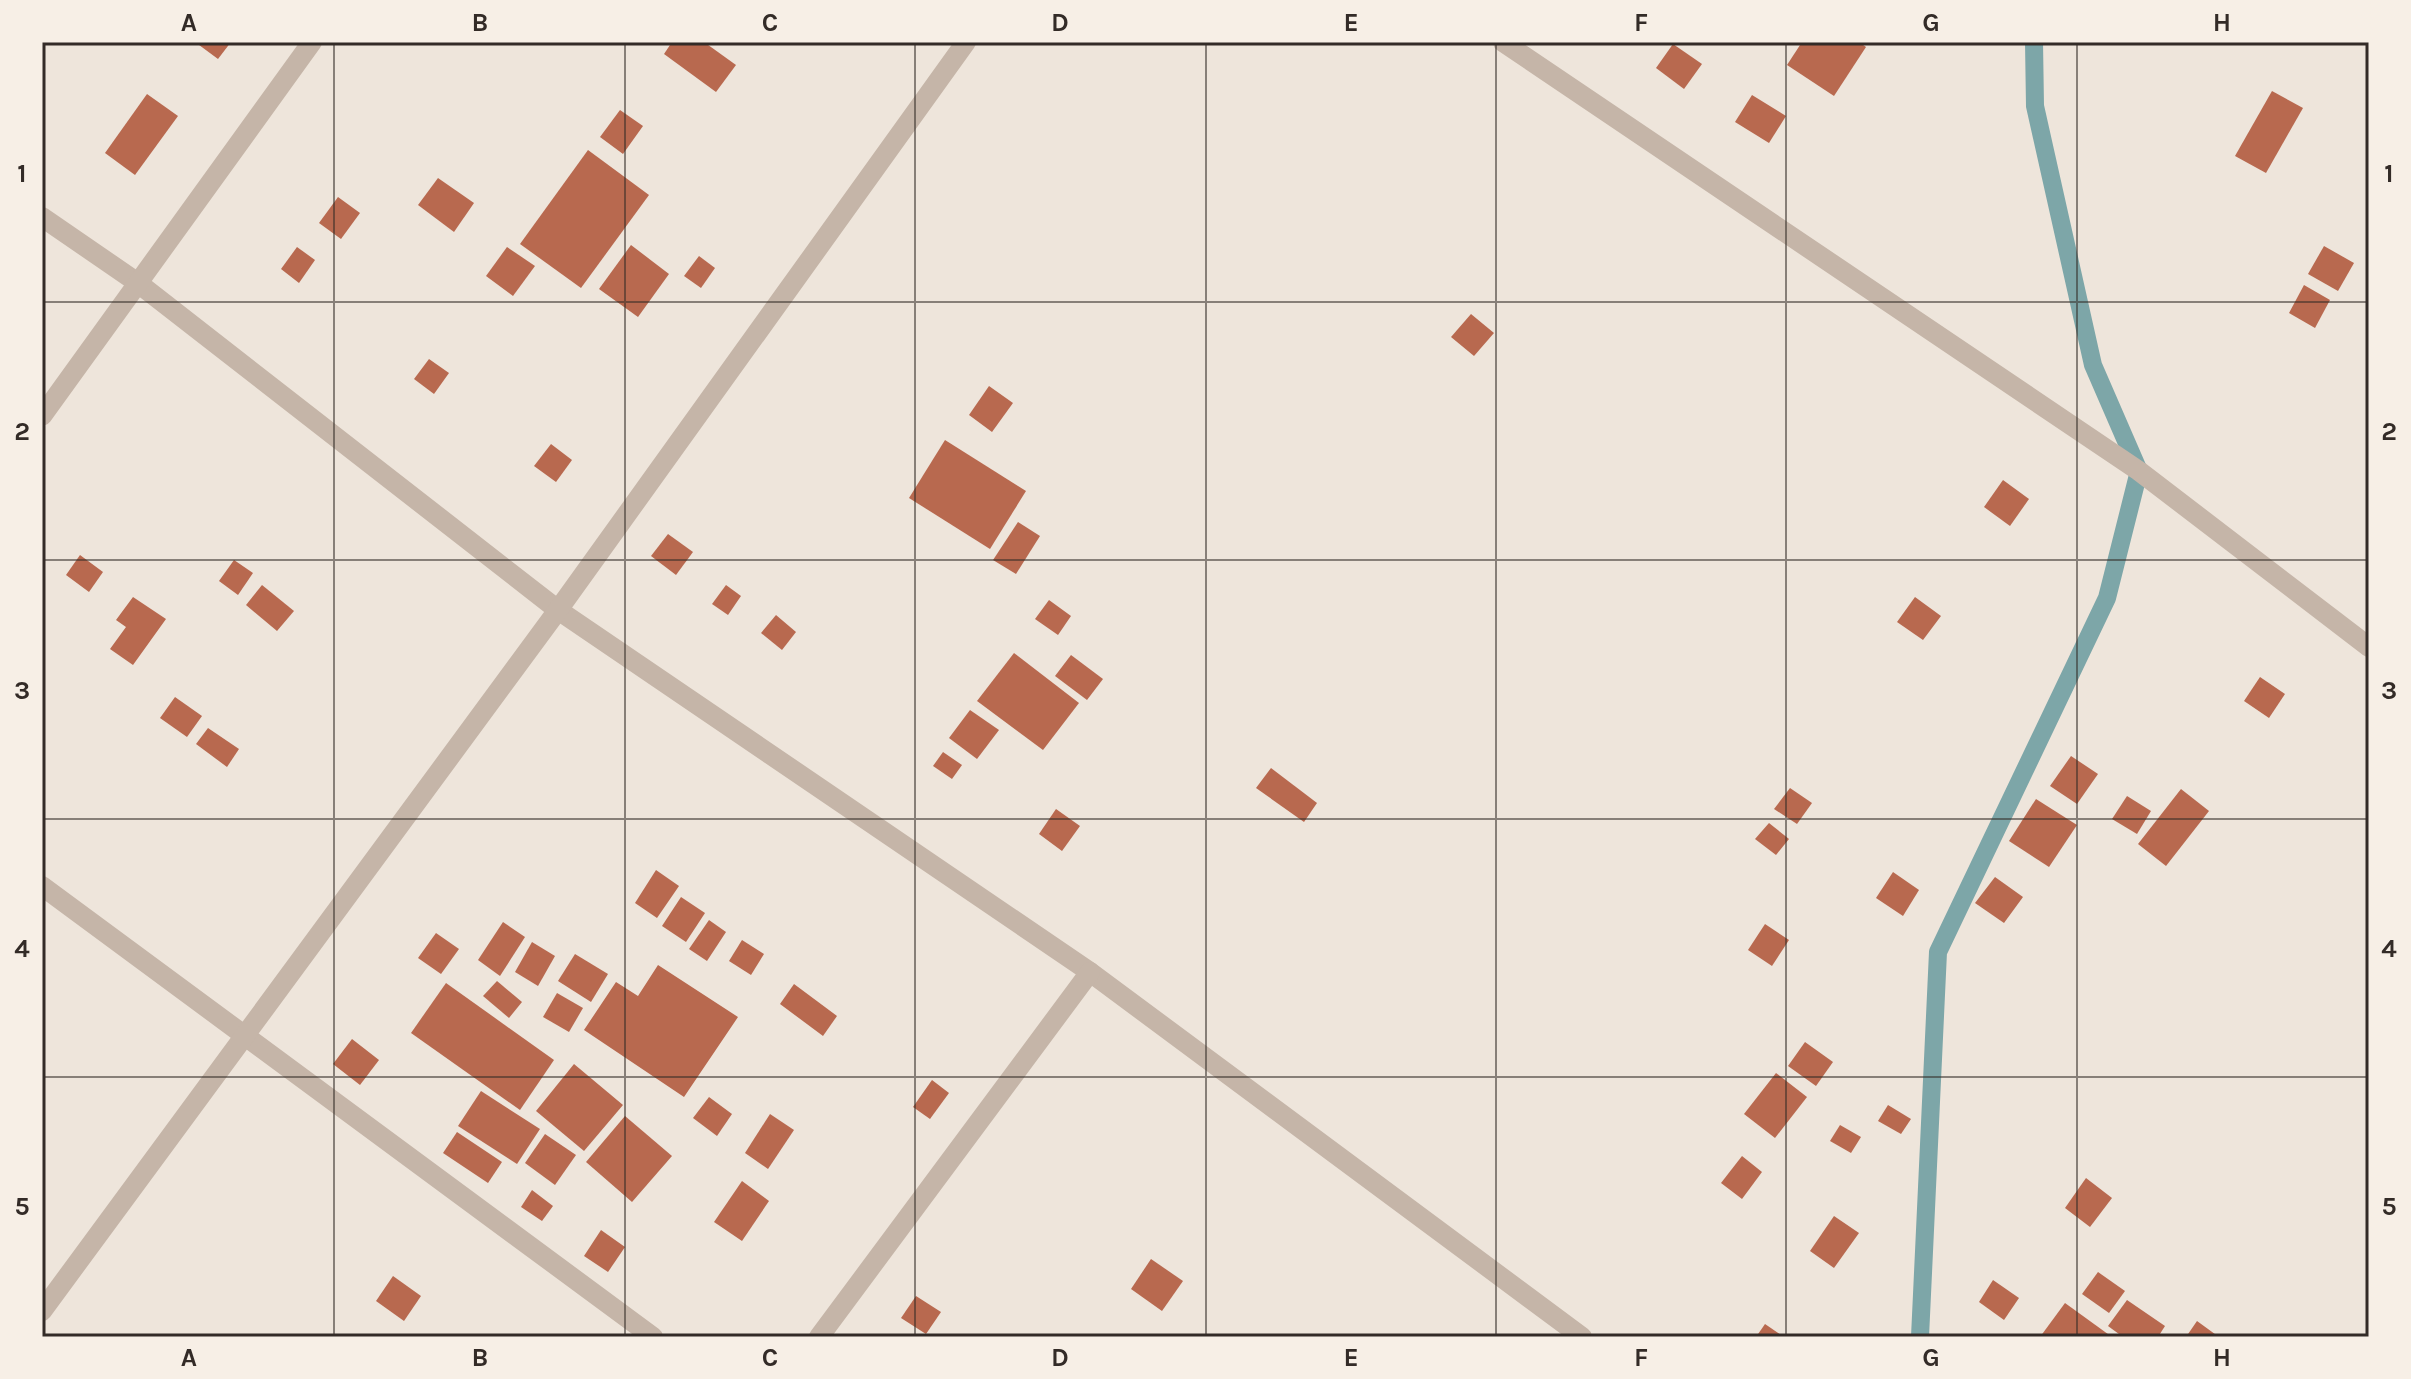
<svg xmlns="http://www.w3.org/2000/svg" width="2411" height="1379" font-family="Karla,sans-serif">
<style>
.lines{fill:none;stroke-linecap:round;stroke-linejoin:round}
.stream{stroke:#7da6a8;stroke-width:18}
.building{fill:#b8694f}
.minor{stroke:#c5b5a8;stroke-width:20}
.grid{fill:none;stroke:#332b27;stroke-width:2;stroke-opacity:0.55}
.neatline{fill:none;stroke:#332b27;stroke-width:3}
.grid-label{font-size:26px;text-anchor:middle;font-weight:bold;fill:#332b27}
</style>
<rect width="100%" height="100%" fill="#eee5db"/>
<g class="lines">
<!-- stream -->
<path class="stream" d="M 1920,1337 L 1938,952 L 2107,598 L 2139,471 L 2093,365 L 2035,106 L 2034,42"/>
</g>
<!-- building -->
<g class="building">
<path d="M 195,42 L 231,42 L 218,59 Z"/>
<path d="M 672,42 L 704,42 L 736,65 L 716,92 L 664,54 Z"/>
<path d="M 1802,42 L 1859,42 L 1866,47 L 1834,96 L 1787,65 Z"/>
<path d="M 1673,44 L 1702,64 L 1684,89 L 1656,68 Z"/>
<path d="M 2272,91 L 2303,108 L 2266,173 L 2235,156 Z"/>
<path d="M 147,94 L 178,116 L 135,175 L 105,153 Z"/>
<path d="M 1752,95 L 1786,116 L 1769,143 L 1735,122 Z"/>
<path d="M 620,110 L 643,126 L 623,154 L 600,137 Z"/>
<path d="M 588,150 L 649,195 L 581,288 L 520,244 Z"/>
<path d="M 438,178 L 474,203 L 454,232 L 418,205 Z"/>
<path d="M 338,197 L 360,213 L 341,239 L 319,223 Z"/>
<path d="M 631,245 L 669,274 L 638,317 L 599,289 Z"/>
<path d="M 2324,246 L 2354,263 L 2338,291 L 2308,274 Z"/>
<path d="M 297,247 L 315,260 L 299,283 L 281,269 Z"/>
<path d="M 507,247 L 535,266 L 513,296 L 486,276 Z"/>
<path d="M 699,256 L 715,268 L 701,288 L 684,276 Z"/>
<path d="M 2304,285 L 2330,300 L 2315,328 L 2289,313 Z"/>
<path d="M 1471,314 L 1494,333 L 1474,356 L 1451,337 Z"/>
<path d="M 429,359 L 449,373 L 434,394 L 414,379 Z"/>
<path d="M 989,386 L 1013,403 L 992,432 L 969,415 Z"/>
<path d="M 945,440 L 1026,491 L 990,549 L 909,498 Z"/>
<path d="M 551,444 L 572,460 L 556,482 L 534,466 Z"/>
<path d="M 2003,480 L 2029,499 L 2010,526 L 1984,507 Z"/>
<path d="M 1018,522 L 1040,536 L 1016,574 L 993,560 Z"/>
<path d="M 668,534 L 693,552 L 676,575 L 651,556 Z"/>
<path d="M 80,555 L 103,572 L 89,592 L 66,575 Z"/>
<path d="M 234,560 L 253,573 L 238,595 L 219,581 Z"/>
<path d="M 262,585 L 294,611 L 277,631 L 246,605 Z"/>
<path d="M 726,585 L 741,596 L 728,615 L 712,604 Z"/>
<path d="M 133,597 L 166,619 L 133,665 L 110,649 L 126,627 L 116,620 Z"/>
<path d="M 1915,597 L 1941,616 L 1923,640 L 1897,622 Z"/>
<path d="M 1049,600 L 1071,616 L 1058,635 L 1035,619 Z"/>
<path d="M 776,615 L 796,632 L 782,650 L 761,633 Z"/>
<path d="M 1014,653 L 1079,703 L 1043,750 L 977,701 Z"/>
<path d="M 1071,655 L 1103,679 L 1087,700 L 1055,676 Z"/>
<path d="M 2260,677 L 2285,694 L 2269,718 L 2244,701 Z"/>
<path d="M 175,697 L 202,716 L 187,737 L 160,718 Z"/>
<path d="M 970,710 L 999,730 L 977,759 L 949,738 Z"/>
<path d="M 208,728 L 239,749 L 227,767 L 196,744 Z"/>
<path d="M 943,752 L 962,765 L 952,779 L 933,766 Z"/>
<path d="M 2071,756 L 2098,774 L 2077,804 L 2050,786 Z"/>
<path d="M 1271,768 L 1317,803 L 1304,822 L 1256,788 Z"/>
<path d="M 1790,788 L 1812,803 L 1797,824 L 1774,809 Z"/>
<path d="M 2181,789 L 2209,811 L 2166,866 L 2138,844 Z"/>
<path d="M 2127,796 L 2151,811 L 2137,834 L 2112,819 Z"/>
<path d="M 2036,799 L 2077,825 L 2049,867 L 2009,841 Z"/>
<path d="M 1056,809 L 1080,826 L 1062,851 L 1039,834 Z"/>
<path d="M 1769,823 L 1789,839 L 1776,855 L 1755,839 Z"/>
<path d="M 656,870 L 679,886 L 657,918 L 635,903 Z"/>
<path d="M 1893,872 L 1919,890 L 1903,916 L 1876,898 Z"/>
<path d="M 1995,877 L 2023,897 L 2004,923 L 1975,903 Z"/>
<path d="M 681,897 L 705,913 L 686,942 L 662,926 Z"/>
<path d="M 709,920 L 726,932 L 707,961 L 689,949 Z"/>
<path d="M 503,922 L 525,937 L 500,976 L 478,960 Z"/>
<path d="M 1765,924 L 1789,940 L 1772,966 L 1748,950 Z"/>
<path d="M 436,933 L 459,949 L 441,974 L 418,958 Z"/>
<path d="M 742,940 L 764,954 L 751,975 L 729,961 Z"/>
<path d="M 532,942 L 555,956 L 538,986 L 515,972 Z"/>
<path d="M 575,954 L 608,974 L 591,1002 L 558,981 Z"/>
<path d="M 658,965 L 738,1017 L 684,1097 L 584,1030 L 616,982 L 638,996 Z"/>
<path d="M 497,981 L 522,1002 L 509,1018 L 483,996 Z"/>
<path d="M 446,983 L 554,1060 L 520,1110 L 411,1033 Z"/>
<path d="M 794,984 L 837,1016 L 823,1036 L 780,1004 Z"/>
<path d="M 557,993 L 583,1008 L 569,1032 L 543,1017 Z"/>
<path d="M 352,1039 L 379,1060 L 360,1085 L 333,1064 Z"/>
<path d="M 1805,1042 L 1833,1062 L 1816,1086 L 1788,1066 Z"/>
<path d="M 574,1064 L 623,1105 L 584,1151 L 536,1111 Z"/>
<path d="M 1776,1073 L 1807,1097 L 1775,1138 L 1744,1114 Z"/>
<path d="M 932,1080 L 949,1093 L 930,1119 L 913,1107 Z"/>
<path d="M 481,1091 L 540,1129 L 517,1164 L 458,1126 Z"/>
<path d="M 709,1097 L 732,1114 L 717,1136 L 693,1118 Z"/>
<path d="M 1888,1105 L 1911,1119 L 1901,1134 L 1878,1121 Z"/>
<path d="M 770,1114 L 794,1130 L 768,1169 L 745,1153 Z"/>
<path d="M 625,1116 L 672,1156 L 632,1202 L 586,1162 Z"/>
<path d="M 1840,1125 L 1861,1137 L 1851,1153 L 1830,1141 Z"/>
<path d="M 457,1132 L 502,1162 L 488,1183 L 443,1153 Z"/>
<path d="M 545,1134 L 576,1155 L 555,1185 L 525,1163 Z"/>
<path d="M 1742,1156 L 1762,1172 L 1742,1199 L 1721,1183 Z"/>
<path d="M 2086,1178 L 2112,1198 L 2090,1227 L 2065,1208 Z"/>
<path d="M 742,1181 L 769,1201 L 742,1241 L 714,1222 Z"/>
<path d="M 532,1190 L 553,1206 L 542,1221 L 521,1207 Z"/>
<path d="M 1834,1216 L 1859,1233 L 1834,1268 L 1810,1251 Z"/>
<path d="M 601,1230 L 625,1247 L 608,1272 L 584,1256 Z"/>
<path d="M 1151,1259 L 1183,1281 L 1162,1311 L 1131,1289 Z"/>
<path d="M 2098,1272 L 2125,1291 L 2109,1313 L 2082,1294 Z"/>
<path d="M 393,1276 L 421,1296 L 404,1321 L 376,1301 Z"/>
<path d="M 1993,1280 L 2019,1298 L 2004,1320 L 1979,1302 Z"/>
<path d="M 916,1296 L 941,1312 L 926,1334 L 901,1318 Z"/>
<path d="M 2127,1300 L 2165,1326 L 2158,1337 L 2123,1337 L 2108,1326 Z"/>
<path d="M 2065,1303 L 2112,1337 L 2040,1337 Z"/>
<path d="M 2197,1321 L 2219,1337 L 2186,1337 Z"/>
<path d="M 1765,1324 L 1781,1335 L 1780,1337 L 1756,1337 Z"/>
</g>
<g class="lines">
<!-- minor -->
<g class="minor">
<path d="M 1503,42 L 2139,471 L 2369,647"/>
<path d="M 42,217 L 138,283 L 558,610 L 1090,972 L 1582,1337"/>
<path d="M 42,416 L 312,42"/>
<path d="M 42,886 L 653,1337"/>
<path d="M 42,1311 L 558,610 L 966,42"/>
<path d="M 819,1337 L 1090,972"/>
</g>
</g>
<!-- grid -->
<path class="grid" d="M 334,42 L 334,1337M 625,42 L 625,1337M 915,42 L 915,1337M 1206,42 L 1206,1337M 1496,42 L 1496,1337M 1786,42 L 1786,1337M 2077,42 L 2077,1337M 42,302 L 2369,302M 42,560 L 2369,560M 42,819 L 2369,819M 42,1077 L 2369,1077"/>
<!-- border -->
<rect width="2411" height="1379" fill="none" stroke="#f7efe6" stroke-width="88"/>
<rect x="44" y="44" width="2323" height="1291" class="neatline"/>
<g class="grid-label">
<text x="189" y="31">A</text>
<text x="480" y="31">B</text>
<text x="770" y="31">C</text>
<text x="1060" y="31">D</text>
<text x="1351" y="31">E</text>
<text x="1641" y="31">F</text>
<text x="1931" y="31">G</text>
<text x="2222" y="31">H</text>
<text x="22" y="182">1</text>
<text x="2389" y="182">1</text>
<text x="22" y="440">2</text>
<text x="2389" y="440">2</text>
<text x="22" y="699">3</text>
<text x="2389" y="699">3</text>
<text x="22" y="957">4</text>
<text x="2389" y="957">4</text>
<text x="22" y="1215">5</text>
<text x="2389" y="1215">5</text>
<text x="189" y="1366">A</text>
<text x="480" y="1366">B</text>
<text x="770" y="1366">C</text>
<text x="1060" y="1366">D</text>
<text x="1351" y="1366">E</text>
<text x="1641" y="1366">F</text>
<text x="1931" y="1366">G</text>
<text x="2222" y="1366">H</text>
</g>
</svg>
